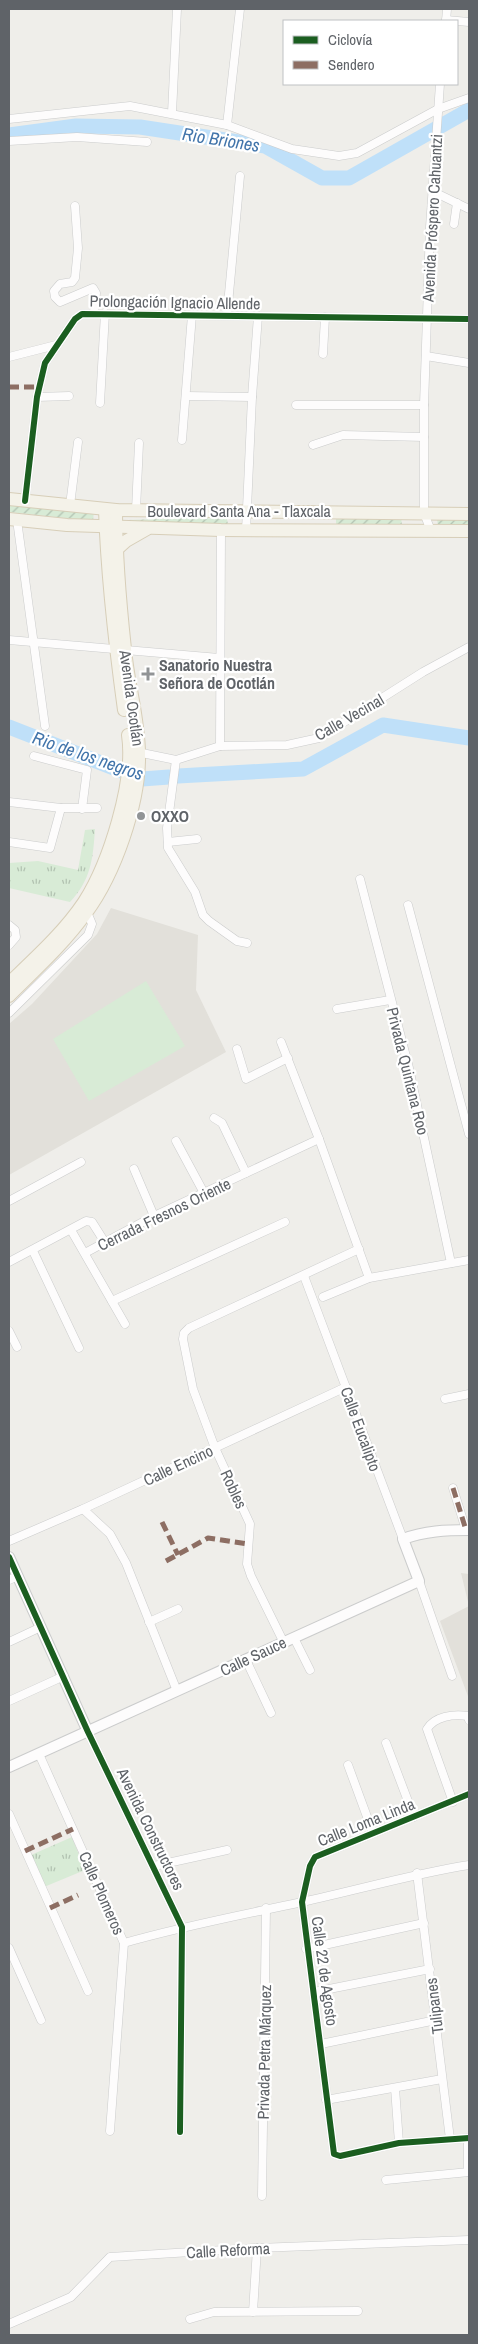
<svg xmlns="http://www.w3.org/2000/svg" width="478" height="2344" font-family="'Archivo Narrow',sans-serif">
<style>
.education{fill:#e2e0da}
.grass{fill:url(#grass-tufts)}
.garden{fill:url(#garden-furrows)}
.pitch{fill:#d8ebd6}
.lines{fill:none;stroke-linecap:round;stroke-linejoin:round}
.river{stroke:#bfe0f9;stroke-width:15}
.minor-casing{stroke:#cbcccc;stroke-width:9}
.tertiary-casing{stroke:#cbcccc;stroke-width:12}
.primary-casing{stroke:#d7ceb8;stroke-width:14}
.minor{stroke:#fdfcfc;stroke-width:8}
.tertiary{stroke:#fdfcfc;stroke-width:10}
.primary{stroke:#f4f2e9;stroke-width:12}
.quiet{stroke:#8d6e63;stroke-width:5;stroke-dasharray:10 5;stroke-linecap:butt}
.cycleway-casing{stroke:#fff;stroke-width:9}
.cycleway{stroke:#1b5e20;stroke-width:6}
.poi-dot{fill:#919496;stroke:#fff;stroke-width:2}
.labels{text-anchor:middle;stroke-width:4.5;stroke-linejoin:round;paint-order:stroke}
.street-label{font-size:16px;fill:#5f6368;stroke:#fff}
.poi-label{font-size:16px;font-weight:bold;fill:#5f6368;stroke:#fff;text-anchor:start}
.water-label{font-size:18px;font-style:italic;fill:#4174aa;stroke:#fff}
</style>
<defs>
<pattern id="grass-tufts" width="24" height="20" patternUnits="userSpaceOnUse" patternTransform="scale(1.25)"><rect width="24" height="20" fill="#d8ebd6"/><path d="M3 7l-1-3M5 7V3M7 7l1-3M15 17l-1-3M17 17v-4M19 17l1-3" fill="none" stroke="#b2c2b1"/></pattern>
<pattern id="garden-furrows" width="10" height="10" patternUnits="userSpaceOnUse" patternTransform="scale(1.25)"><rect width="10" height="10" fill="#d8ebd6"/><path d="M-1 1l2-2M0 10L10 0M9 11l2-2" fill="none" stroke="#b2c2b1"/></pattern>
</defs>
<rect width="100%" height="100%" fill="#efeeea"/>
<!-- education -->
<g class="education">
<path d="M 111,908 L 198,935 L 196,990 L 226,1052 L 9,1175 L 9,1024 L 32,1004 L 97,934 Z"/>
<path d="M 461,1573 L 469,1574 L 469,1699 L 440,1621 L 469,1606 Z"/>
</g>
<!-- grass -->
<g class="grass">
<path d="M 95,829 C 93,859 91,880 70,902 L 9,888 L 9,863 L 38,861 L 78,870 L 85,830 Z"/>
<path d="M 72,1837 L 85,1870 L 44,1887 L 31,1855 Z"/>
</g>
<!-- garden -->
<g class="garden">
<path d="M 9,505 L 94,511 L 93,521 L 9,512 Z"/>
<path d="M 336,517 L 401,517 L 402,526 L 336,525 Z"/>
<path d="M 194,518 L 227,519 L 228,525 L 123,522 L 128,520 Z"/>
<path d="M 437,519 L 469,520 L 469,526 L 438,526 Z"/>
</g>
<!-- pitch -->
<path class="pitch" d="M 146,981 L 185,1046 L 89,1101 L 53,1039 Z"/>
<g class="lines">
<!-- river -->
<g class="river">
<path d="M 9,135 L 76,126 L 140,127 L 265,146 L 322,178 L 349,178 L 469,110"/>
<path d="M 9,727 L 142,779 L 169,777"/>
<path d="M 178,776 L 303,769 L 383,725 L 469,738"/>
</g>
<defs>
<g id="minor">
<path d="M 446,20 L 469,22"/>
<path d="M 446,21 L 447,9"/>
<path d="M 172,113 L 177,9"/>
<path d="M 9,119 L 130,106 L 227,125 L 292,149 L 339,156 L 357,153 L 438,109 L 469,98"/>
<path d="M 227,125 L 240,9"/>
<path d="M 9,141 L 77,137 L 147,142"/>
<path d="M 434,192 L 469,209"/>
<path d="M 75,206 L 78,248 L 75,278 L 72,282 L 60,284 L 54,291 L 55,297 L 60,302 L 93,288 L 96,293 L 94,313"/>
<path d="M 454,224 L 457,203"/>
<path d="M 227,315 L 240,176"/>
<path d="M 323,354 L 325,317"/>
<path d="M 426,356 L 469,363"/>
<path d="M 9,357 L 56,345"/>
<path d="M 186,396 L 252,397"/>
<path d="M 37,397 L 69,396"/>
<path d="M 100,403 L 105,313"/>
<path d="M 296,405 L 424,405"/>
<path d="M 182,440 L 192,315"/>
<path d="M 313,445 L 343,435 L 424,437"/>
<path d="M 25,501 L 37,397 L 45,363 L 75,319 L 82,314 L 469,319"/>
<path d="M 70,505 L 78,442"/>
<path d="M 136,510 L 139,443"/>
<path d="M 17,520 L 45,726"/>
<path d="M 246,531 L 252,397 L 258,316"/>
<path d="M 431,531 L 424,513 L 424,405 L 430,227 L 440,84"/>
<path d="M 9,640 L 219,658"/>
<path d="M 220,746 L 221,530"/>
<path d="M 137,752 L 176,760 L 220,746 L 287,745 L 319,738 L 423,672 L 469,647"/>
<path d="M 34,756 L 87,770 L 82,809"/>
<path d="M 176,760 L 167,828 L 168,848 L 195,892 L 203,915 L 209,921 L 237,941 L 247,943"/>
<path d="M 9,802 L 61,808 L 97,808"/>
<path d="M 9,842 L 50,848 L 61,808"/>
<path d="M 168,842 L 197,839"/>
<path d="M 360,879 L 409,1068 L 451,1263"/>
<path d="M 408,905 L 469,1134"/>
<path d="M 9,925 L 15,930 L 16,937 L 9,945"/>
<path d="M 337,1009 L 390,1000"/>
<path d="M 9,1013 L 88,935 L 92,924 L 87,912"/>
<path d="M 281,1042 L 319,1139 L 369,1278"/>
<path d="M 237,1049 L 246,1079 L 288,1058"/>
<path d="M 214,1118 L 222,1123 L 246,1173"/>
<path d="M 176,1141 L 204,1193"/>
<path d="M 134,1169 L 154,1216"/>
<path d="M 9,1201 L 81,1162"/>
<path d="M 71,1230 L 125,1324"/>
<path d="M 33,1251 L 79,1348"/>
<path d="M 85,1253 L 154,1216 L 319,1139"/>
<path d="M 9,1262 L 86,1221 L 92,1222 L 104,1241"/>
<path d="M 304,1276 L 403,1539"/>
<path d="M 323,1297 L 369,1278 L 469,1260"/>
<path d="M 112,1301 L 285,1222"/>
<path d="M 9,1331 L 17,1347"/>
<path d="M 445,1399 L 469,1394"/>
<path d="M 453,1488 L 466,1530"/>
<path d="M 83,1509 L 110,1534 L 126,1563 L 177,1691"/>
<path d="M 9,1541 L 83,1509 L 346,1387"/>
<path d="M 9,1580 L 18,1576"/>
<path d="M 419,1581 L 452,1676"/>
<path d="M 149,1622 L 178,1609"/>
<path d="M 294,1638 L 310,1670"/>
<path d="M 9,1642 L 41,1627"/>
<path d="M 284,1643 L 251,1576 L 247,1564 L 250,1524 L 215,1448 L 193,1389 L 183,1339 L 184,1333 L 189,1328 L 359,1249"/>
<path d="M 246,1660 L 271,1713"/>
<path d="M 9,1701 L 64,1676"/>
<path d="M 88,1732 L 182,1927 L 180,2132"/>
<path d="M 386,1743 L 414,1817"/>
<path d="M 39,1754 L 124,1943 L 110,2131"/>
<path d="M 348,1765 L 373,1833"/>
<path d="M 469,1794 L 315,1857 L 310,1866 L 302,1902 L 334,2154 L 340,2156 L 399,2143 L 469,2138"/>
<path d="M 453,1802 L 427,1729 C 435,1716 453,1714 468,1716 L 469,1720"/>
<path d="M 9,1814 L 88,1991"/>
<path d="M 154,1866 L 227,1850"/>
<path d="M 417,1873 L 450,2139"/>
<path d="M 124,1943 C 183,1926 242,1915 302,1902 C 358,1890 412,1874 469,1865"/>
<path d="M 9,1948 L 41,2020"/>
<path d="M 306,1949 L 424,1923"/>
<path d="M 314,1992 L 430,1969"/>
<path d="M 321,2044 L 436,2020"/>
<path d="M 395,2088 L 399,2143"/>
<path d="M 326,2100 L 442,2079"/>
<path d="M 468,2172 L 468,2138"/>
<path d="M 386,2180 L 469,2172"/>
<path d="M 262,2196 L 266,1908"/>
<path d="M 253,2312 L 257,2248"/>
<path d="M 190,2319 L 214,2312 L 358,2311"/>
<path d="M 9,2324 L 71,2297 L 110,2257 L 257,2248 L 469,2240"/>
</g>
<g id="tertiary">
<path d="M 9,1557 L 88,1732"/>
<path d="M 9,1767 L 419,1581 L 403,1539 C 425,1531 446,1530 469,1530"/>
</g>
<g id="primary">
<path d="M 9,499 L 116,510 L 469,514"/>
<path d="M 105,509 C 107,577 115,644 124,710"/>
<path d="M 9,519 L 67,525 L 221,530 L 469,531"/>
<path d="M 116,550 L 126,541 L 147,529"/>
<path d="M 9,983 C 35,958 64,932 84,902 C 109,863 135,781 128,735"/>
<path d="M 9,996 C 35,970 64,944 86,913 C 115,874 140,803 139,754 C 139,719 128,684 125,649 C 120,603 116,556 116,510"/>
</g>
</defs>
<!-- minor casing -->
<use href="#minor" class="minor-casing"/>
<!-- tertiary casing -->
<use href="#tertiary" class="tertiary-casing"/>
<!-- primary casing -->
<use href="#primary" class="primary-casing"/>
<!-- minor -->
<use href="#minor" class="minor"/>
<!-- tertiary -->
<use href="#tertiary" class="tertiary"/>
<!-- primary -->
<use href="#primary" class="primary"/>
<!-- quiet -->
<g class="quiet">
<path d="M 9,387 L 40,387"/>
<path d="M 453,1488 L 466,1530"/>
<path d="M 162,1522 L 178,1555"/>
<path d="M 166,1561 L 208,1538 L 248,1544"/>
<path d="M 25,1851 L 73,1829"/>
<path d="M 50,1908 L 78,1895"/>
</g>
<defs>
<g id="cycleway">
<path d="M 25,501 L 37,397 L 45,363 L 75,319 L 82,314 L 469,319"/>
<path d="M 9,1557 L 88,1732 L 182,1927 L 180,2132"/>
<path d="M 469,1794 L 315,1857 L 310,1866 L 302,1902 L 334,2154 L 340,2156 L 399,2143 L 469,2138"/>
</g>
</defs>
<!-- cycleway casing -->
<use href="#cycleway" class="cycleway-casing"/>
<!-- cycleway -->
<use href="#cycleway" class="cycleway"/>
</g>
<!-- markers -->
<g class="poi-dot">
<path d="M145.5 666.5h5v5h5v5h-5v5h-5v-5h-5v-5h5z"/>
<circle cx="141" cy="816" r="5"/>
</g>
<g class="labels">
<!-- street labels -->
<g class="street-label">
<text transform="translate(432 218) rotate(-87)" y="6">Avenida Próspero Cahuantzi</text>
<text transform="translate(175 302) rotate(1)" y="6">Prolongación Ignacio Allende</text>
<text x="239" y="517">Boulevard Santa Ana - Tlaxcala</text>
<text transform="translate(132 698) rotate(82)" y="6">Avenida Ocotlán</text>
<text transform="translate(349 717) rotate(-30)" y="6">Calle Vecinal</text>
<text transform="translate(408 1071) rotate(76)" y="6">Privada Quintana Roo</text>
<text transform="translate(164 1214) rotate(-26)" y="6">Cerrada Fresnos Oriente</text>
<text transform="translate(361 1429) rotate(70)" y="6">Calle Eucalipto</text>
<text transform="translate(178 1465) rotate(-25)" y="6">Calle Encino</text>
<text transform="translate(234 1489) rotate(65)" y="6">Robles</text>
<text transform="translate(253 1656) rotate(-25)" y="6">Calle Sauce</text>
<text transform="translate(366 1822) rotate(-22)" y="6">Calle Loma Linda</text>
<text transform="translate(151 1829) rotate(64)" y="6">Avenida Constructores</text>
<text transform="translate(102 1893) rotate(66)" y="6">Calle Plomeros</text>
<text transform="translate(325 1971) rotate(82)" y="6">Calle 22 de Agosto</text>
<text transform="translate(434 2006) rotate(-97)" y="6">Tulipanes</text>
<text transform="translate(264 2052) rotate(-89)" y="6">Privada Petra Márquez</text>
<text transform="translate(228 2250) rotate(-3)" y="6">Calle Reforma</text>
</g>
<!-- poi labels -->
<g class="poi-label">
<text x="159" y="671">Sanatorio Nuestra<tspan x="159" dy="18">Señora de Ocotlán</tspan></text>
<text x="151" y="822">OXXO</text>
</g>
<!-- water labels -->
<g class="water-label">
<text transform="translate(221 140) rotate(9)" y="6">Rio Briones</text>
<text transform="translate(88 756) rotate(19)" y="6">Rio de los negros</text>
</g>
</g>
<!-- border -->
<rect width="478" height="2344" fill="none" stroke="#5f6368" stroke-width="20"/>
<!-- legend -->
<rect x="283" y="20" width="175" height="65" fill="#ffffff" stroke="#bfc1c3"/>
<rect x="293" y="36" width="25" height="8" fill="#1b5e20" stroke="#bfc1c3"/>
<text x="328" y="45" font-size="15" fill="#5f6368">Ciclovía</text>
<rect x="293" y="61" width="25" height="8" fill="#8d6e63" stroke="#bfc1c3"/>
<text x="328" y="70" font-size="15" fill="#5f6368">Sendero</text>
</svg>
